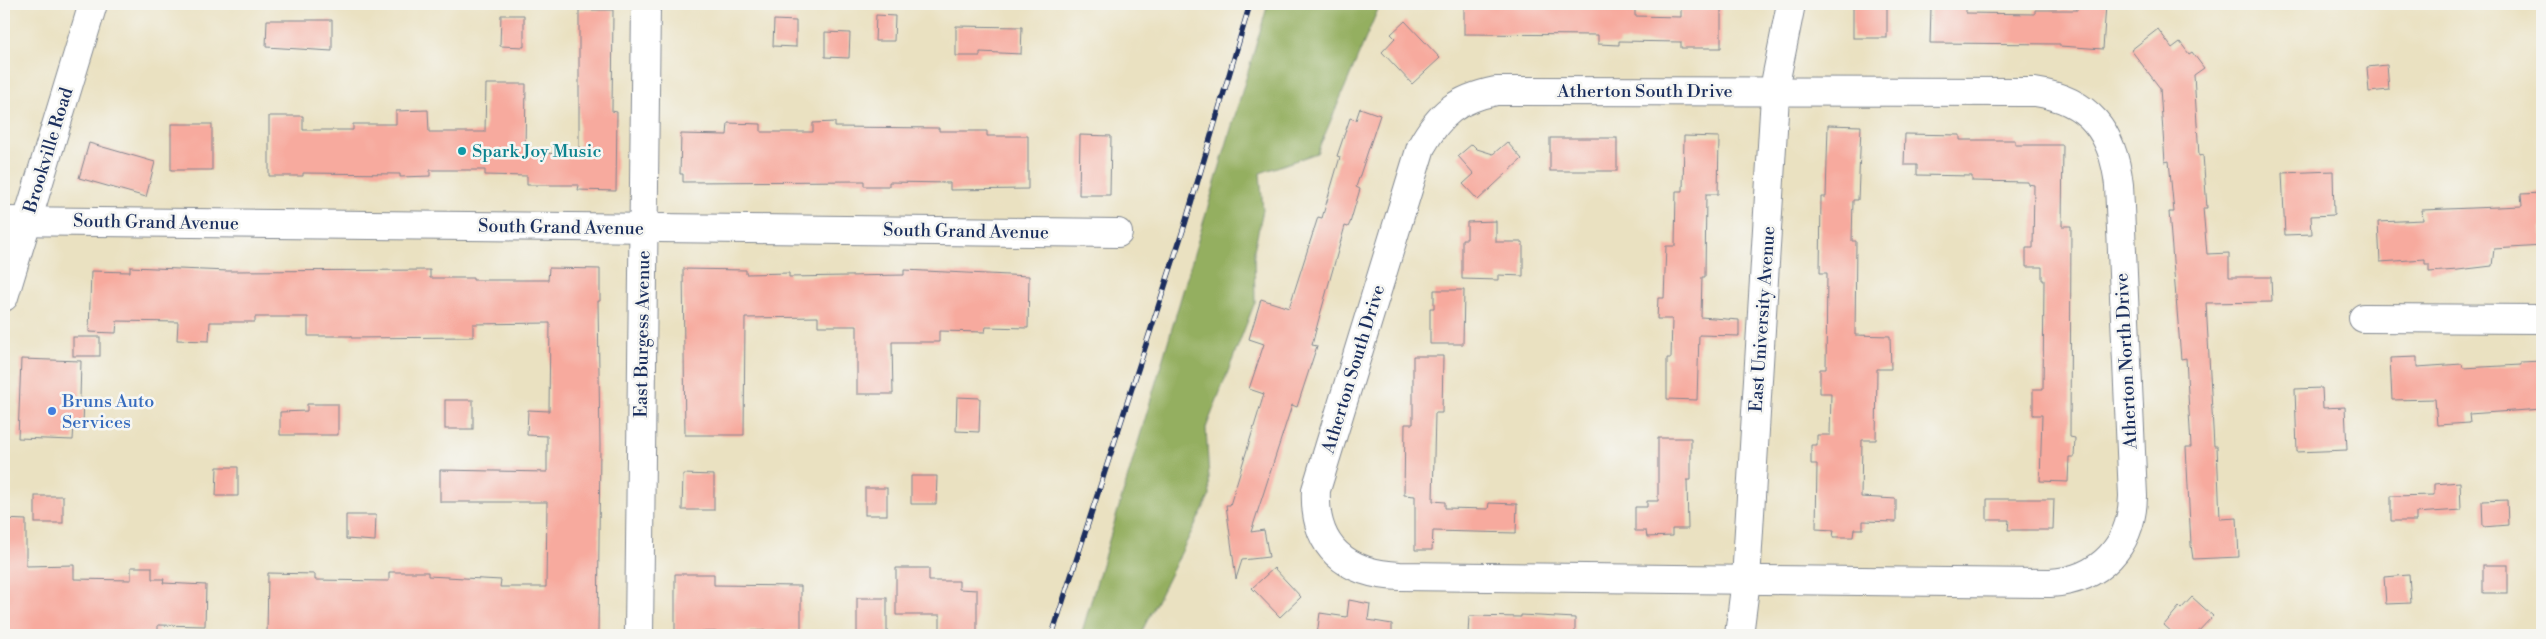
<svg xmlns="http://www.w3.org/2000/svg" width="2546" height="639" font-family="'Libre Bodoni',serif">
<style>
.forest{fill:#94af61;stroke:#586f60}
.building{fill:#f7aa9e}
.lines{fill:none;stroke-linecap:round;stroke-linejoin:round}
.minor-casing{stroke:#828890;stroke-width:30}
.minor{stroke:#fff;stroke-width:28}
.rail-casing{stroke:#1b2f5e;stroke-width:5.5}
.rail{stroke:#f6f6f2;stroke-width:4;stroke-dasharray:11;stroke-linecap:butt}
.culture-dot{fill:#0f9aa8;stroke:#f6f6f2;stroke-width:2}
.shop-dot{fill:#3f7fe0;stroke:#f6f6f2;stroke-width:2}
.labels{text-anchor:middle;stroke-width:5;stroke-linejoin:round;paint-order:stroke}
.street-label{font-size:18px;fill:#1b2f5e;stroke:#f6f6f2}
.culture-label{font-size:18px;fill:#0d838f;stroke:#f6f6f2;text-anchor:start}
.shop-label{font-size:18px;fill:#366cbe;stroke:#f6f6f2;text-anchor:start}
</style>
<rect width="100%" height="100%" fill="#f6f6f2"/>
<filter id="ink" filterUnits="userSpaceOnUse"><feTurbulence type="fractalNoise" baseFrequency=".02" numOctaves="2"/><feDisplacementMap in="SourceGraphic" scale="10" xChannelSelector="R" yChannelSelector="G"/><feConvolveMatrix kernelMatrix="1 2 1 2 8 2 1 2 1" color-interpolation-filters="sRGB"/></filter>
<filter id="wash" filterUnits="userSpaceOnUse"><feTurbulence type="fractalNoise" baseFrequency=".0096" numOctaves="4" result="noise"/><feDisplacementMap in="SourceGraphic" scale="20" xChannelSelector="R" yChannelSelector="G"/><feGaussianBlur stdDeviation="1.12" result="paint"/><feColorMatrix in="noise" values="0 0 0 0 0 0 0 0 0 0 0 0 0 0 0 0 0 1.4 0 .05"/><feComposite in="paint" operator="in"/></filter>
<g filter="url(#wash)">
<rect width="100%" height="100%" fill="#eae1c1"/>
<!-- forest -->
<path class="forest" d="M 1268,4 L 1384,4 L 1379,7 L 1317,153 L 1260,173 L 1263,210 L 1254,250 L 1255,302 L 1206,428 L 1210,495 L 1140,635 L 1081,635 Z"/>
<g id="blocks">
<!-- building -->
<g class="building">
<path d="M 1464,4 L 1635,4 L 1635,16 L 1681,17 L 1681,4 L 1721,4 L 1721,48 L 1681,48 L 1681,42 L 1619,41 L 1619,45 L 1598,44 L 1598,35 L 1464,34 Z"/>
<rect x="1853" y="4" width="34" height="34"/>
<path d="M 2077,4 L 2106,4 L 2103,49 L 2060,46 L 2060,44 L 1930,43 L 1931,7 L 1966,8 L 1966,13 L 2035,14 L 2035,10 L 2077,10 Z"/>
<path d="M 579,10 L 613,10 L 612,111 L 617,112 L 616,191 L 578,190 L 579,185 L 527,185 L 527,176 L 485,175 L 485,170 L 430,170 L 430,176 L 400,177 L 400,174 L 303,173 L 303,176 L 269,176 L 269,116 L 303,116 L 303,130 L 353,130 L 353,124 L 396,124 L 396,111 L 428,110 L 429,132 L 485,132 L 486,84 L 526,84 L 525,153 L 579,154 Z"/>
<path d="M 501,15 L 524,15 L 524,47 L 500,46 Z"/>
<path d="M 876,15 L 895,16 L 894,41 L 875,41 Z"/>
<path d="M 267,20 L 332,20 L 332,51 L 266,47 Z"/>
<path d="M 774,20 L 796,21 L 796,47 L 773,46 Z"/>
<path d="M 1405,21 L 1440,58 L 1412,84 L 1382,52 L 1395,38 L 1391,34 Z"/>
<path d="M 956,26 L 1022,27 L 1021,54 L 980,52 L 980,56 L 956,56 Z"/>
<path d="M 2158,29 L 2172,48 L 2180,42 L 2189,54 L 2192,52 L 2204,68 L 2194,75 L 2199,156 L 2203,155 L 2207,208 L 2203,208 L 2207,254 L 2229,253 L 2229,277 L 2271,277 L 2272,302 L 2206,303 L 2214,446 L 2217,446 L 2220,519 L 2237,518 L 2239,557 L 2193,559 L 2191,545 L 2186,447 L 2191,447 L 2186,358 L 2181,359 L 2169,212 L 2174,212 L 2169,161 L 2165,162 L 2160,88 L 2131,50 Z"/>
<path d="M 825,32 L 850,33 L 849,58 L 825,57 Z"/>
<path d="M 2387,65 L 2389,90 L 2369,92 L 2367,67 Z"/>
<path d="M 1360,108 L 1380,115 L 1356,187 L 1360,189 L 1350,223 L 1348,227 L 1345,226 L 1318,322 L 1312,345 L 1317,346 L 1297,407 L 1292,405 L 1251,532 L 1264,530 L 1269,557 L 1242,560 L 1236,579 L 1226,505 L 1230,505 L 1264,394 L 1249,389 L 1264,344 L 1249,339 L 1261,299 L 1289,308 L 1318,217 L 1322,218 L 1340,157 L 1337,156 L 1350,118 L 1356,120 Z"/>
<path d="M 835,122 L 835,127 L 939,128 L 939,131 L 987,131 L 987,136 L 1028,136 L 1028,189 L 950,190 L 950,183 L 889,182 L 889,186 L 864,186 L 864,181 L 683,182 L 683,174 L 680,174 L 681,134 L 727,135 L 728,123 L 761,124 L 761,132 L 813,132 L 813,123 Z"/>
<rect x="171" y="124" width="41" height="46"/>
<path d="M 1828,125 L 1861,126 L 1858,200 L 1853,200 L 1852,241 L 1856,241 L 1855,335 L 1890,336 L 1891,369 L 1877,369 L 1876,440 L 1862,440 L 1861,497 L 1896,499 L 1896,522 L 1863,521 L 1863,529 L 1854,529 L 1853,537 L 1833,537 L 1834,530 L 1816,529 L 1817,464 L 1811,464 L 1811,445 L 1817,445 L 1817,435 L 1830,435 L 1831,393 L 1820,393 L 1820,369 L 1826,369 L 1827,273 L 1820,273 L 1821,197 L 1826,197 Z"/>
<path d="M 1905,134 L 1960,135 L 1960,140 L 2015,140 L 2015,145 L 2063,145 L 2062,226 L 2071,226 L 2070,437 L 2075,438 L 2074,457 L 2069,457 L 2068,482 L 2040,481 L 2042,415 L 2033,415 L 2033,389 L 2043,389 L 2044,280 L 2042,280 L 2042,267 L 2026,267 L 2026,248 L 2033,248 L 2034,185 L 2028,184 L 2028,182 L 1972,181 L 1972,176 L 1917,175 L 1917,165 L 1904,165 Z"/>
<path d="M 1080,135 L 1111,136 L 1110,195 L 1079,195 Z"/>
<path d="M 1684,136 L 1719,137 L 1718,194 L 1706,194 L 1705,277 L 1702,277 L 1701,317 L 1739,320 L 1739,336 L 1699,335 L 1697,400 L 1667,399 L 1667,358 L 1671,358 L 1672,319 L 1657,319 L 1658,298 L 1664,298 L 1666,246 L 1675,246 L 1676,191 L 1683,191 Z"/>
<rect x="1550" y="138" width="67" height="33"/>
<path d="M 1507,142 L 1522,159 L 1478,200 L 1463,184 L 1474,174 L 1458,156 L 1472,144 L 1477,149 L 1493,154 Z"/>
<path d="M 89,143 L 155,162 L 146,197 L 79,178 Z"/>
<path d="M 2333,171 L 2334,215 L 2311,216 L 2312,234 L 2285,235 L 2282,173 Z"/>
<path d="M 2542,193 L 2542,246 L 2494,249 L 2492,266 L 2458,270 L 2429,272 L 2429,264 L 2425,264 L 2425,259 L 2380,262 L 2378,222 L 2423,220 L 2422,210 L 2522,206 L 2521,194 Z"/>
<path d="M 1496,221 L 1496,242 L 1523,242 L 1523,276 L 1498,275 L 1498,280 L 1462,279 L 1462,239 L 1467,239 L 1467,222 Z"/>
<path d="M 130,267 L 228,271 L 430,270 L 430,278 L 473,278 L 473,280 L 548,280 L 549,268 L 600,269 L 600,301 L 598,301 L 600,445 L 598,635 L 267,634 L 268,573 L 315,574 L 315,580 L 389,581 L 389,572 L 428,572 L 428,576 L 501,580 L 500,587 L 546,587 L 547,502 L 440,502 L 440,470 L 547,472 L 547,436 L 527,435 L 528,410 L 549,411 L 550,323 L 473,324 L 473,337 L 351,338 L 351,336 L 308,336 L 308,317 L 255,317 L 255,322 L 210,322 L 209,341 L 177,340 L 178,322 L 117,321 L 116,333 L 89,332 L 91,271 L 130,272 Z"/>
<path d="M 683,269 L 746,270 L 746,274 L 789,273 L 789,277 L 904,275 L 904,270 L 1029,276 L 1028,328 L 986,327 L 985,332 L 939,331 L 939,342 L 892,342 L 893,394 L 857,394 L 857,326 L 818,326 L 818,317 L 745,318 L 744,435 L 685,435 Z"/>
<path d="M 1434,290 L 1464,290 L 1463,344 L 1430,344 L 1430,308 L 1434,308 Z"/>
<rect x="73" y="337" width="27" height="19"/>
<path d="M 1413,356 L 1443,356 L 1442,413 L 1435,413 L 1433,501 L 1445,502 L 1445,508 L 1488,509 L 1489,503 L 1517,504 L 1516,533 L 1433,531 L 1432,550 L 1415,550 L 1415,496 L 1404,495 L 1405,424 L 1413,424 Z"/>
<path d="M 2417,357 L 2417,367 L 2462,364 L 2463,368 L 2521,365 L 2521,362 L 2542,361 L 2542,409 L 2469,414 L 2470,423 L 2437,425 L 2435,399 L 2392,400 L 2390,358 Z"/>
<path d="M 21,359 L 81,361 L 80,399 L 84,399 L 83,424 L 74,424 L 73,440 L 18,438 Z"/>
<path d="M 2322,388 L 2323,408 L 2345,407 L 2347,450 L 2297,452 L 2295,389 Z"/>
<path d="M 957,397 L 980,398 L 979,432 L 956,431 Z"/>
<rect x="445" y="400" width="28" height="29"/>
<path d="M 307,404 L 338,404 L 338,435 L 280,435 L 280,412 L 307,411 Z"/>
<path d="M 1658,438 L 1691,438 L 1691,480 L 1687,480 L 1688,529 L 1672,529 L 1672,536 L 1647,537 L 1646,531 L 1635,531 L 1635,507 L 1647,507 L 1647,501 L 1658,501 Z"/>
<path d="M 217,467 L 238,467 L 238,496 L 216,496 Z"/>
<path d="M 683,474 L 714,475 L 714,510 L 682,510 Z"/>
<path d="M 911,476 L 937,476 L 936,504 L 911,504 Z"/>
<path d="M 2460,482 L 2461,510 L 2416,513 L 2416,521 L 2391,521 L 2391,496 L 2434,495 L 2434,484 Z"/>
<rect x="865" y="488" width="22" height="27"/>
<rect x="35" y="496" width="28" height="27"/>
<path d="M 1987,499 L 2054,499 L 2053,530 L 2008,530 L 2009,520 L 1987,520 Z"/>
<path d="M 2507,500 L 2508,525 L 2483,527 L 2482,501 Z"/>
<path d="M 346,515 L 376,515 L 375,541 L 346,539 Z"/>
<path d="M 4,519 L 26,520 L 26,566 L 74,565 L 74,579 L 131,580 L 131,567 L 152,567 L 152,579 L 164,579 L 163,583 L 206,585 L 205,626 L 158,625 L 158,633 L 118,633 L 118,635 L 4,634 Z"/>
<rect x="2483" y="565" width="25" height="28"/>
<path d="M 896,568 L 929,568 L 929,581 L 959,581 L 959,589 L 977,590 L 977,635 L 940,635 L 940,615 L 896,615 Z"/>
<path d="M 1274,568 L 1301,597 L 1280,617 L 1252,588 Z"/>
<path d="M 675,574 L 714,574 L 714,585 L 801,586 L 801,630 L 699,632 L 699,635 L 675,635 Z"/>
<path d="M 2409,575 L 2411,603 L 2386,604 L 2384,577 Z"/>
<path d="M 2192,597 L 2213,616 L 2195,635 L 2175,635 L 2164,625 L 2179,607 L 2181,609 Z"/>
<rect x="857" y="598" width="30" height="37"/>
<path d="M 1349,600 L 1370,604 L 1368,620 L 1392,624 L 1392,635 L 1317,635 L 1320,613 L 1347,617 Z"/>
<path d="M 1521,615 L 1575,618 L 1575,635 L 1468,635 L 1469,616 L 1521,617 Z"/>
</g>
</g>
</g>
<g filter="url(#ink)">
<use href="#blocks" fill-opacity="0" stroke="#828890" stroke-width="1"/>
<g class="lines">
<defs>
<g id="minor">
<path d="M 1496,91 L 2035,92 C 2090,100 2113,132 2119,185 L 2133,496 C 2132,546 2100,580 2050,583 L 1400,576 C 1346,574 1313,547 1316,490 L 1421,147 C 1440,113 1457,99 1496,91 Z"/>
<path d="M 4,221 L 1118,233"/>
<path d="M 4,297 L 93,4"/>
<path d="M 2363,318 L 2542,319"/>
<path d="M 639,635 L 646,4"/>
<path d="M 1739,635 L 1746,580 L 1776,79 L 1791,4"/>
</g>
</defs>
<!-- minor casing -->
<use href="#minor" class="minor-casing"/>
<!-- minor -->
<use href="#minor" class="minor"/>
<defs>
<path id="rail" d="M 1052,635 L 1185,224 L 1250,4"/>
</defs>
<!-- rail casing -->
<use href="#rail" class="rail-casing"/>
<!-- rail -->
<use href="#rail" class="rail"/>
</g>
</g>
<!-- markers -->
<circle class="culture-dot" cx="462" cy="151" r="5"/>
<circle class="shop-dot" cx="52" cy="411" r="5"/>
<g class="labels">
<!-- street labels -->
<g class="street-label">
<text x="1645" y="97">Atherton South Drive</text>
<text transform="translate(48 150) rotate(-73)" y="6">Brookville Road</text>
<text transform="translate(156 222) rotate(1)" y="6">South Grand Avenue</text>
<text transform="translate(561 227) rotate(1)" y="6">South Grand Avenue</text>
<text transform="translate(966 231) rotate(1)" y="6">South Grand Avenue</text>
<text transform="translate(1762 319) rotate(-86)" y="6">East University Avenue</text>
<text transform="translate(642 334) rotate(-89)" y="6">East Burgess Avenue</text>
<text transform="translate(2126 361) rotate(-93)" y="6">Atherton North Drive</text>
<text transform="translate(1353 369) rotate(-73)" y="6">Atherton South Drive</text>
</g>
<!-- culture labels -->
<g class="culture-label">
<text x="472" y="157">Spark Joy Music</text>
</g>
<!-- shop labels -->
<g class="shop-label">
<text x="62" y="407">Bruns Auto<tspan x="62" dy="21">Services</tspan></text>
</g>
</g>
<!-- margin -->
<rect width="2546" height="639" fill="none" stroke="#f6f6f2" stroke-width="20"/>
</svg>
